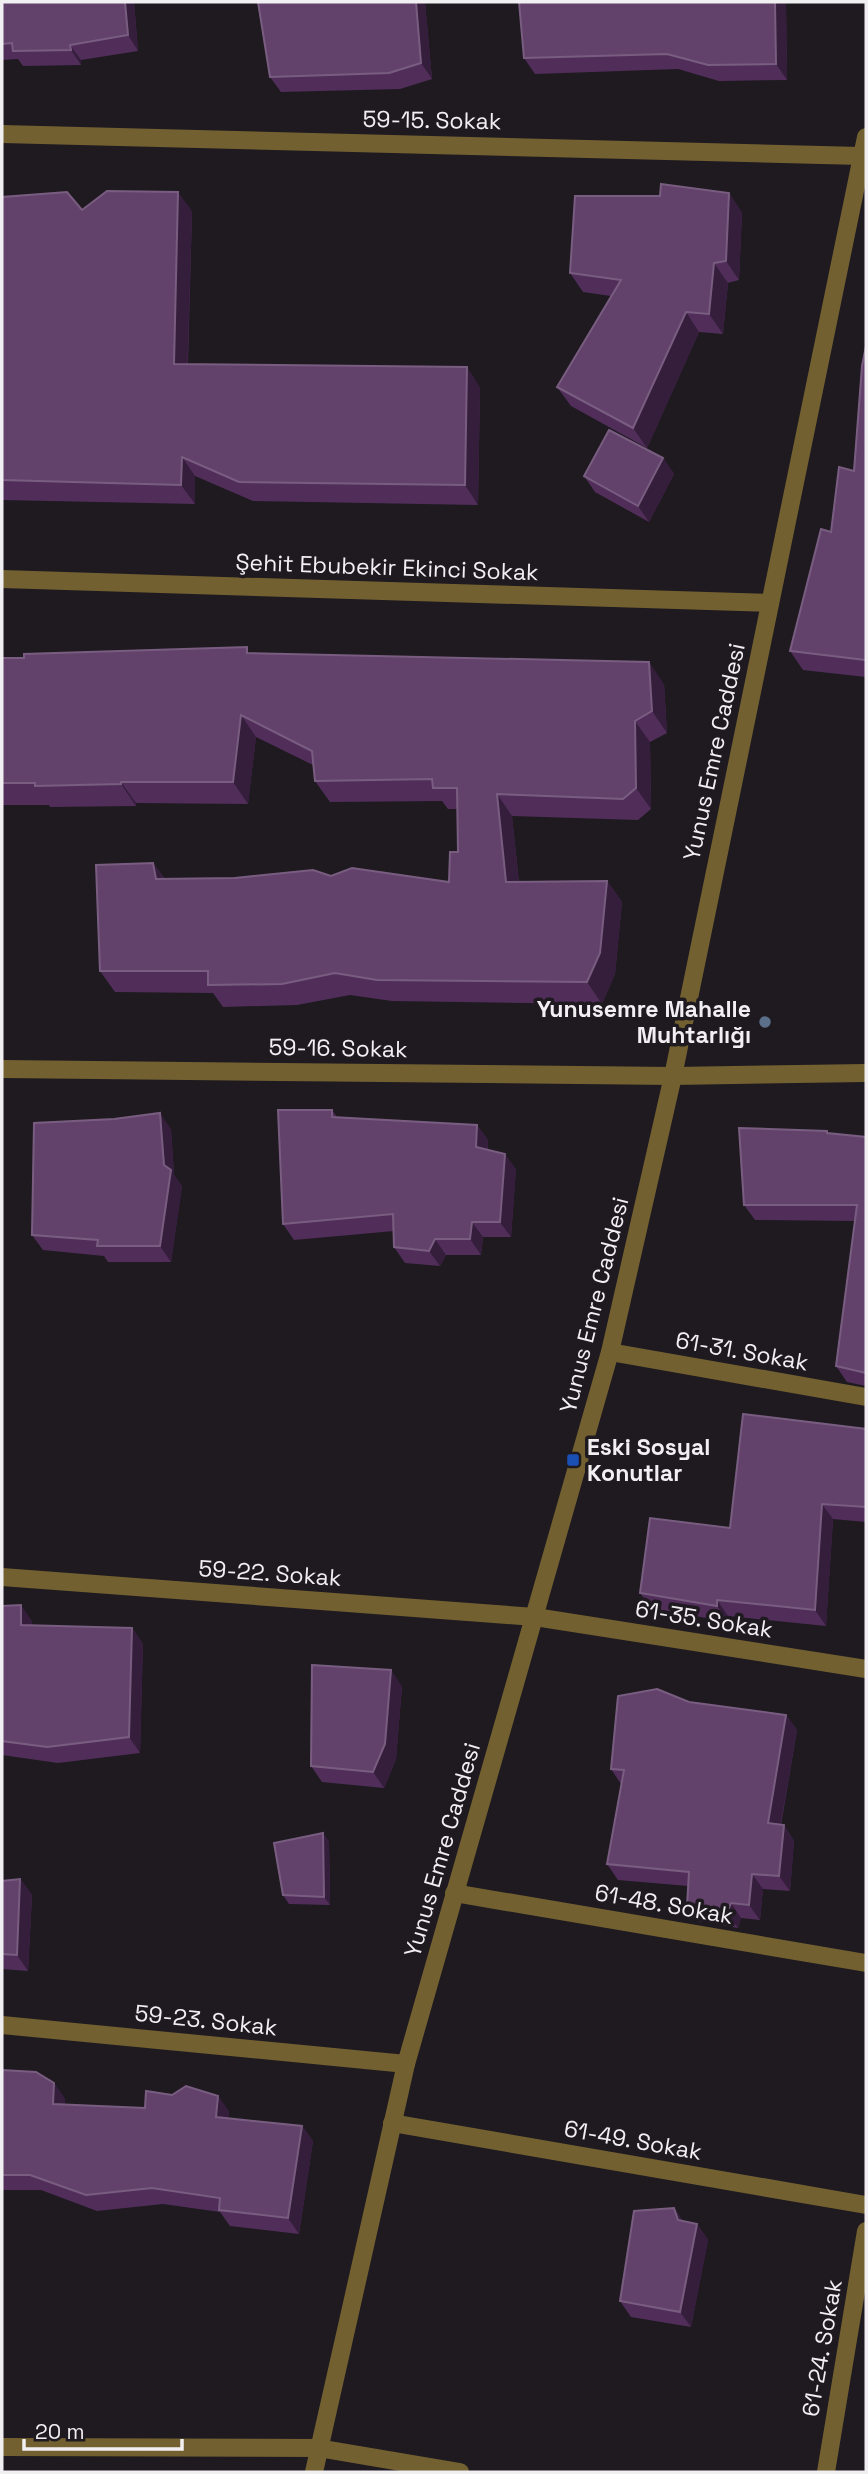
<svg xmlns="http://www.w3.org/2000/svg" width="868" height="2474" font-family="'Space Grotesk',sans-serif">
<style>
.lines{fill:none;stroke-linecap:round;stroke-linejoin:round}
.street{stroke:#726031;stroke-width:18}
.wall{fill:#512e5a}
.shaded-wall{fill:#351d3c}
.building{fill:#62426b;stroke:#795d80;stroke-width:2}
.service-dot{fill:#5c6f8a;stroke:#1e1a20;stroke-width:2.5}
.transit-dot{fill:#1a4fb4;stroke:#1e1a20;stroke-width:2.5}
.labels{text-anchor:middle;stroke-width:7;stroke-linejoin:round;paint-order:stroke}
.street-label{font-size:23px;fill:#f2eff3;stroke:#1e1a20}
.poi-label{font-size:23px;font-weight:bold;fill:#f2eff3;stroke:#1e1a20;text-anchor:end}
</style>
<rect width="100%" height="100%" fill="#1e1a20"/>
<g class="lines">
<!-- street -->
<g class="street">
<path d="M 2,134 L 861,156"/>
<path d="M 2,579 L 770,603"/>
<path d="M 2,1069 L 673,1076 L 866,1073"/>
<path d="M 610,1352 L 866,1397"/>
<path d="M 2,1577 L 535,1617 L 866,1669"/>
<path d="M 454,1893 L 866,1963"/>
<path d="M 2,2025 L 406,2064"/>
<path d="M 392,2123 L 866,2205"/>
<path d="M 2,2447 L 318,2448 L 460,2472"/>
<path d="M 314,2472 L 406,2064 L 610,1352 L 673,1076 L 866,137"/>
<path d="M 826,2472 L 866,2231"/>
</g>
</g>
<!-- wall -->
<g class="wall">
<path d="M 2,2 L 134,2 L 138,51 L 81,60 L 81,65 L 23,66 L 18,59 L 2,60 Z"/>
<path d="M 258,2 L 425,2 L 432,79 L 400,89 L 281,92 L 270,77 Z"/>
<path d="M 786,2 L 787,80 L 719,81 L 678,69 L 535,74 L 524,58 Z"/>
<path d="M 729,193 L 742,213 L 739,280 L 728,283 L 723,334 L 699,332 L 647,448 L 571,406 L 557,387 L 611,296 L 583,292 L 570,273 L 660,196 Z"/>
<path d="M 2,197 L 82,210 L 192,211 L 188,364 L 480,387 L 478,505 L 253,501 L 195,476 L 195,504 L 2,500 Z"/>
<path d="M 866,346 L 866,677 L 803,670 L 790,651 L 854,471 Z"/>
<path d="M 663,458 L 674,474 L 649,522 L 595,492 L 584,476 Z"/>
<path d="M 251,653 L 664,684 L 667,733 L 650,742 L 651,809 L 638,820 L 512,816 L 519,882 L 607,881 L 622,902 L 615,974 L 602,1004 L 392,1001 L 350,995 L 297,1005 L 223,1007 L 213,993 L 115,992 L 100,971 L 153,863 L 165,879 L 331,876 L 449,882 L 458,852 L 457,809 L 448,809 L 442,801 L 330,802 L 315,781 L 313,765 L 256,737 L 248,804 L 136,803 L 136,806 L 50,807 L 49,805 L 2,805 L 2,658 Z"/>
<path d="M 332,1110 L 337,1117 L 477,1125 L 488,1140 L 488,1150 L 516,1169 L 511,1237 L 483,1237 L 481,1255 L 446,1255 L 440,1266 L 405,1263 L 394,1247 L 394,1231 L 294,1240 L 283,1224 Z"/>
<path d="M 171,1129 L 174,1175 L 182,1186 L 171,1262 L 108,1262 L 104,1256 L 43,1250 L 32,1235 Z"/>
<path d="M 828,1133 L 866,1137 L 866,1386 L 847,1382 L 836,1366 L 855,1221 L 755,1220 L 744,1205 Z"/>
<path d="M 866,1429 L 866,1522 L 833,1519 L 826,1626 L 728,1616 L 728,1622 L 651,1608 L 640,1593 Z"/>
<path d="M 2,1606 L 32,1621 L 32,1625 L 132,1628 L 143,1644 L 140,1753 L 58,1763 L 2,1755 Z"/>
<path d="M 402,1686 L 396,1759 L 384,1788 L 322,1782 L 311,1766 Z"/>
<path d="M 689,1702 L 786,1715 L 797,1730 L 781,1825 L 784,1825 L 794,1841 L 790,1891 L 763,1889 L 760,1920 L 741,1918 L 738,1928 L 697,1921 L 687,1906 L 688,1886 L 618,1880 L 607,1864 L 621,1784 L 611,1769 Z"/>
<path d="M 329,1841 L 330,1905 L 289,1904 L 283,1895 Z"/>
<path d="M 20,1879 L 32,1895 L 28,1971 L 2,1969 L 2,1881 Z"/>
<path d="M 2,2070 L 54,2083 L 65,2099 L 65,2104 L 145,2108 L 172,2095 L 218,2096 L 229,2112 L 228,2118 L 302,2126 L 313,2141 L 299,2234 L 230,2226 L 220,2212 L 163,2204 L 97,2211 L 41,2190 L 2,2190 Z"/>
<path d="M 674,2208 L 683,2221 L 697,2224 L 708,2240 L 691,2327 L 631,2317 L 620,2301 Z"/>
</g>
<!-- shaded-wall -->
<g class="shaded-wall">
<path d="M 125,2 L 134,2 L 138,51 L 128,35 Z"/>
<path d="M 416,2 L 425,2 L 432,79 L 421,63 Z"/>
<path d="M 775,2 L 786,2 L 787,80 L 776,64 Z"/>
<path d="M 70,45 L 81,60 L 81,65 L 71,50 Z"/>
<path d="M 178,192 L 192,211 L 187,383 L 174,364 Z"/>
<path d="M 729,193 L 742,213 L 739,280 L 726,261 Z"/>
<path d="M 714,263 L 728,283 L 723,334 L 709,314 Z"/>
<path d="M 686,312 L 699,332 L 647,448 L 633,428 Z"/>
<path d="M 467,367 L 480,387 L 478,505 L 465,485 Z"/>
<path d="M 182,457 L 195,476 L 195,504 L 181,485 Z"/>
<path d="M 663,458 L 674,474 L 649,522 L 638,506 Z"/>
<path d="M 649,662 L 664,684 L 667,733 L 652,711 Z"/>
<path d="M 241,715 L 256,737 L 248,804 L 233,782 Z"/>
<path d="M 635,721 L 650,742 L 651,809 L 636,788 Z"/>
<path d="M 121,782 L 136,803 L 136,806 L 121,784 Z"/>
<path d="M 497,794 L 512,816 L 521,904 L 506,882 Z"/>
<path d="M 153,863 L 168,884 L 156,879 Z"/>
<path d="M 607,881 L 622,902 L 615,974 L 602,1004 L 587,982 Z"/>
<path d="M 160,1113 L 171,1129 L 174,1175 L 182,1186 L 171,1262 L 160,1246 L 164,1165 Z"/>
<path d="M 477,1125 L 488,1140 L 487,1163 L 476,1147 Z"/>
<path d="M 505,1154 L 516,1169 L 511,1237 L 500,1222 Z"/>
<path d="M 472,1222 L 483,1237 L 481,1255 L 470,1239 Z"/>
<path d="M 435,1239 L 446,1255 L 440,1266 L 429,1251 Z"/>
<path d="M 822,1504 L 833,1519 L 826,1626 L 815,1610 Z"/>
<path d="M 717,1600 L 728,1616 L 728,1622 L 717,1606 Z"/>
<path d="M 21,1605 L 32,1621 L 32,1640 L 21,1625 Z"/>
<path d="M 132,1628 L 143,1644 L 140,1753 L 129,1737 Z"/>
<path d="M 391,1670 L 402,1686 L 396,1759 L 384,1788 L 373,1772 Z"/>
<path d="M 786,1715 L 797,1730 L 778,1839 L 768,1823 Z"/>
<path d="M 784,1825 L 794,1841 L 790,1891 L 779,1876 Z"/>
<path d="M 323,1833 L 329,1841 L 330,1905 L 324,1897 Z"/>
<path d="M 752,1874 L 763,1889 L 760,1920 L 749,1905 Z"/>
<path d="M 20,1879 L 32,1895 L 28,1971 L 17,1955 Z"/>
<path d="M 731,1903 L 741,1918 L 738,1928 L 727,1913 Z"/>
<path d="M 54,2083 L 65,2099 L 64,2120 L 53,2104 Z"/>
<path d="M 218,2096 L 229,2112 L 227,2133 L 216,2117 Z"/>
<path d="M 302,2126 L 313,2141 L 299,2234 L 288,2218 Z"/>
<path d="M 674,2208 L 685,2224 L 678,2220 Z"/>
<path d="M 697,2224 L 708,2240 L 691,2327 L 680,2312 Z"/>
</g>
<!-- building -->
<g class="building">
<path d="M 2,2 L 125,2 L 128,35 L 70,45 L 71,50 L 13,51 L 12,43 L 2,44 Z"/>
<path d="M 258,2 L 416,2 L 421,63 L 389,73 L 270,77 Z"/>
<path d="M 519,2 L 775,2 L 776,64 L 708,65 L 667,54 L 524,58 Z"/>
<path d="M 661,184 L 729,193 L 726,261 L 714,263 L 709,314 L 686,312 L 633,428 L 557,387 L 621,280 L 570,273 L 575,196 L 660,196 Z"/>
<path d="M 107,191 L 178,192 L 174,364 L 467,367 L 465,485 L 239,482 L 182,457 L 181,485 L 2,480 L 2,197 L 67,192 L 82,210 Z"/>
<path d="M 866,346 L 866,660 L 790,651 L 821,529 L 831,532 L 839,467 L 854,471 L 862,366 Z"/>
<path d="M 609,430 L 663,458 L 638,506 L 584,476 Z"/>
<path d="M 247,647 L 247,653 L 649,662 L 652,711 L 635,721 L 636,788 L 623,799 L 497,794 L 506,882 L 607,881 L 600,953 L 587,982 L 377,980 L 335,973 L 282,984 L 208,985 L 208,971 L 100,971 L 96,865 L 153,863 L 156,879 L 235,878 L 313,870 L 331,876 L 352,868 L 449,882 L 450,852 L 458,852 L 457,788 L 433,788 L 432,779 L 315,781 L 312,751 L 241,715 L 233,782 L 121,782 L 121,784 L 35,786 L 35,783 L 2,783 L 2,658 L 24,658 L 24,654 Z"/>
<path d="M 278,1110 L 332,1110 L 332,1117 L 477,1125 L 476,1147 L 505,1154 L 500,1222 L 472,1222 L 470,1239 L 435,1239 L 429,1251 L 394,1247 L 393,1214 L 283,1224 Z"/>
<path d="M 160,1113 L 164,1165 L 171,1170 L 160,1246 L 97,1246 L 98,1240 L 32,1235 L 34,1123 L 114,1119 Z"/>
<path d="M 739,1128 L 827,1131 L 827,1133 L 866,1137 L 866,1373 L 836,1366 L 857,1205 L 744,1205 Z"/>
<path d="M 743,1414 L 866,1429 L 866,1507 L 822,1504 L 815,1610 L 717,1600 L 717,1606 L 640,1593 L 650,1518 L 730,1528 Z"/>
<path d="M 21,1605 L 21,1625 L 132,1628 L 129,1737 L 47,1747 L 2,1741 L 2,1606 Z"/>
<path d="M 312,1665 L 391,1670 L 385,1744 L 373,1772 L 311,1766 Z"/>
<path d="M 657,1689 L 689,1702 L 786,1715 L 768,1823 L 784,1825 L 779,1876 L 752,1874 L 749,1905 L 731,1903 L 727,1913 L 687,1906 L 689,1872 L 607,1864 L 624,1770 L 611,1769 L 618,1696 Z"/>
<path d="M 323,1833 L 324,1897 L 283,1895 L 274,1843 Z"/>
<path d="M 20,1879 L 17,1955 L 2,1954 L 2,1881 Z"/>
<path d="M 2,2070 L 36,2072 L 54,2083 L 53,2104 L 145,2108 L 146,2091 L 172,2095 L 186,2086 L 218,2096 L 216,2117 L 302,2126 L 288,2218 L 219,2210 L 220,2198 L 152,2188 L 86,2195 L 30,2175 L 2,2175 Z"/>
<path d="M 674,2208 L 678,2220 L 697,2224 L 680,2312 L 620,2301 L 634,2211 Z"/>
</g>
<!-- markers -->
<circle class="service-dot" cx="765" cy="1022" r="7"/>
<rect class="transit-dot" x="566" y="1453" width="14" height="14" rx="3.5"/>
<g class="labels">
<!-- street labels -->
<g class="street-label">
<text transform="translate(432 120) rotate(1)" y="8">59-15. Sokak</text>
<text transform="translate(387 567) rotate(2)" y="8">Şehit Ebubekir Ekinci Sokak</text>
<text transform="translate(714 752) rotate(-78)" y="8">Yunus Emre Caddesi</text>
<text transform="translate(338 1048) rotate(1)" y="8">59-16. Sokak</text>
<text transform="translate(594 1305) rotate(-76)" y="8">Yunus Emre Caddesi</text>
<text transform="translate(742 1351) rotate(10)" y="8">61-31. Sokak</text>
<text transform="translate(270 1573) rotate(4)" y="8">59-22. Sokak</text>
<text transform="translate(704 1619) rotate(9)" y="8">61-35. Sokak</text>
<text transform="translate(442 1850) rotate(-74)" y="8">Yunus Emre Caddesi</text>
<text transform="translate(664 1904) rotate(10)" y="8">61-48. Sokak</text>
<text transform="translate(206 2020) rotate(6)" y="8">59-23. Sokak</text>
<text transform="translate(633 2140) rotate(10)" y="8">61-49. Sokak</text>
<text transform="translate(822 2348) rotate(-80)" y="8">61-24. Sokak</text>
</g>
<!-- poi labels -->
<g class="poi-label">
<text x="751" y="1017">Yunusemre Mahalle<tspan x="751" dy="26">Muhtarlığı</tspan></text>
<text x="587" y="1455" text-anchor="start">Eski Sosyal<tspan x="587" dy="26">Konutlar</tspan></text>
</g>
</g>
<!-- border -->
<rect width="868" height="2474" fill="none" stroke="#f2eff3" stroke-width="7"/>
<!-- scale -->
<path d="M24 2439v10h158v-10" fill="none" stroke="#f2eff3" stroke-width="3.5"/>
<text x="35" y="2439" font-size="21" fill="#f2eff3" stroke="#1e1a20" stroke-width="5" paint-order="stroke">20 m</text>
</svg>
